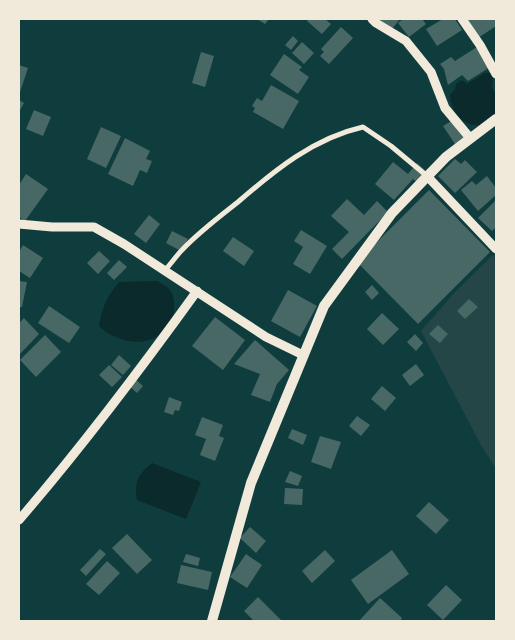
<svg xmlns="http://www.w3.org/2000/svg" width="515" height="640" viewBox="0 0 515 640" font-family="Signika,sans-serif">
  <rect width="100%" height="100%" fill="#0f3d3e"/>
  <path fill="#244646" d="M 493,255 L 496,258 L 496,469 L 481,445 L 421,331 L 456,291 Z"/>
  <path fill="#0a2a2b" d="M 485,73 L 491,73 L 493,77 L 492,87 L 496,95 L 496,116 C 492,119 487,124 482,125 C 463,128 451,111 450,95 L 455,89 L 456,84 L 462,80 L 467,84 Z
    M 157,281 C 160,283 165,285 167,287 C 173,292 174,298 174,305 C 177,335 143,349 119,338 C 110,335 105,332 99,326 C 102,308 107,296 119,282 Z
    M 152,463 L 201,482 L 186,519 L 137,500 C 134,480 138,475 152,463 Z"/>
  <path fill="#486865" d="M 257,19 L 269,19 L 265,24 Z
    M 309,19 L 325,19 L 331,24 L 322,34 L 307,21 Z
    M 378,19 L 400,19 L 392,29 Z
    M 403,19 L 422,19 L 426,24 L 409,37 L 398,23 Z
    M 443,19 L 455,19 L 462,30 L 437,46 L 426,29 Z
    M 464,19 L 496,19 L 496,26 L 478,38 Z
    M 341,27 L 353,38 L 329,64 L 320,56 L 324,52 L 321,49 Z
    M 293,36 L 298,41 L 291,50 L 285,45 Z
    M 302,42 L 314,53 L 304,64 L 292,53 Z
    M 477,47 L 490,67 L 468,81 L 462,75 L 448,85 L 444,69 L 440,64 L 451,57 L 455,61 Z
    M 201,52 L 214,56 L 205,87 L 192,83 Z
    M 284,54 L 302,67 L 299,70 L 309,77 L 298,94 L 270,75 Z
    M 19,65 L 28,68 L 19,95 Z
    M 271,85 L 299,101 L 283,129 L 253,112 L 255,108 L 252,106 L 257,98 L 262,101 Z
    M 19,100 L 24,103 L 19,112 Z
    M 34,110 L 51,117 L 43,136 L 26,129 Z
    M 453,120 L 465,138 L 455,144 L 443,126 Z
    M 101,127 L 121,136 L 106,168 L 87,159 Z
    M 125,138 L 150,151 L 146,159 L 152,161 L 147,173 L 140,170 L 133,186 L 108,174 Z
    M 455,159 L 461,164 L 465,160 L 477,172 L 455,193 L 438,176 Z
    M 393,162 L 408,174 L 417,163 L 427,172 L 417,182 L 413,179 L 394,200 L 375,184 Z
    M 26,174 L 48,189 L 25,221 L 19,217 L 19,185 Z
    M 487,176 L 496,188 L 496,195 L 478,211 L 461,190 L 472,181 L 476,185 Z
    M 429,190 L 490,252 L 418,324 L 357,262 Z
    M 347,199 L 364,215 L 377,201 L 388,212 L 342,259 L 332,249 L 349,232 L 331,216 Z
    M 496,200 L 496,227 L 492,231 L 478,218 Z
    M 149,215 L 160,224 L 146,243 L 134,234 Z
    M 301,230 L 327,246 L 310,274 L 293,264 L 303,247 L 294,241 Z
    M 172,231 L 188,239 L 181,251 L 166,243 Z
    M 233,237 L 254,251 L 244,266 L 223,251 Z
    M 23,245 L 43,258 L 30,278 L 19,271 L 19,252 Z
    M 99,251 L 110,261 L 98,274 L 87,263 Z
    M 119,260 L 127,267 L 114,280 L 107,273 Z
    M 19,281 L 27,282 L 22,307 L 19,307 Z
    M 372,285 L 379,293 L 372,300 L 365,292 Z
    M 288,290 L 317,306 L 300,337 L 271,321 Z
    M 469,299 L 478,307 L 465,319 L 457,311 Z
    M 49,306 L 80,327 L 69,343 L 38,323 Z
    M 382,313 L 399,329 L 383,345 L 367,329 Z
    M 215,317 L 245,340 L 223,370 L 192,346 Z
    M 24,318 L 39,334 L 19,355 L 19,323 Z
    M 438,325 L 448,334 L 440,343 L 429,334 Z
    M 415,334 L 423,343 L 416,351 L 407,342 Z
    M 45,335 L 61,352 L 36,377 L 20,360 Z
    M 255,340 L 289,370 L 277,384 L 270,402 L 251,395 L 260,374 L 234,364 Z
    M 119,355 L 131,366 L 123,375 L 111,365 Z
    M 416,364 L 424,375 L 410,386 L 402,375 Z
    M 109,365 L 122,377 L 112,387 L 99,375 Z
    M 134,378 L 143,386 L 137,393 L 128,385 Z
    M 382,386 L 396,398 L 385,411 L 371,399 Z
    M 169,397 L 182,402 L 179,411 L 175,410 L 173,415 L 164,412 Z
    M 357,416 L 370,425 L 361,436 L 349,426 Z
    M 202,417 L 223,425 L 219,436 L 224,438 L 215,461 L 200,455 L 206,439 L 195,435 Z
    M 292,429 L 307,435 L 303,445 L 288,438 Z
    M 320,436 L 341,442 L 331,469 L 311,462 Z
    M 290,471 L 302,476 L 298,486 L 285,482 Z
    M 285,488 L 303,489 L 302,505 L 284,504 Z
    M 429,502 L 449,520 L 436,534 L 416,516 Z
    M 250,527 L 266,541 L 256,553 L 240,538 Z
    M 127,534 L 152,560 L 137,574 L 112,548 Z
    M 100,549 L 106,554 L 86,576 L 80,570 Z
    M 325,550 L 335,561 L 312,583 L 302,571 Z
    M 392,550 L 409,574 L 368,604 L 351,580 Z
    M 186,554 L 200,558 L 198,566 L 183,562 Z
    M 246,554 L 262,565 L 247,588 L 230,577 Z
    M 107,561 L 120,573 L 99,595 L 86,584 Z
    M 181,565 L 212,572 L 208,590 L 177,583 Z
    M 446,585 L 462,600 L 443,620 L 427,605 Z
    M 258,597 L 282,621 L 254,621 L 244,611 Z
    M 380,598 L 402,618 L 400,621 L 359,621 Z"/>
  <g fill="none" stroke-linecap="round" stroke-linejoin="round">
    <path stroke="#f1e9da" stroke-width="5" d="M 165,270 C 171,264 176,256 182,250 C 199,232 219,217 238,202 C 275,170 314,138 363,127 L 391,146 L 427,176"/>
    <path stroke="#f1e9da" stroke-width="9" d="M 372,19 L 376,23 L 406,41 L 431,72 L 445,108 L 470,138
      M 462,19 L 480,45 L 496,74
      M 427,176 L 496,249
      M 19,224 L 52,227 L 94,227 L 124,244 L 266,337 L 303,355
      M 19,520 C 82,447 140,370 197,291"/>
    <path stroke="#f1e9da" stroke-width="10" d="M 212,621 L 251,483 L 324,306 L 392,213 L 446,157 L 496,119"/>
  </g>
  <rect width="515" height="640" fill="none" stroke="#f1e9da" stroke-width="40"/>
</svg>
